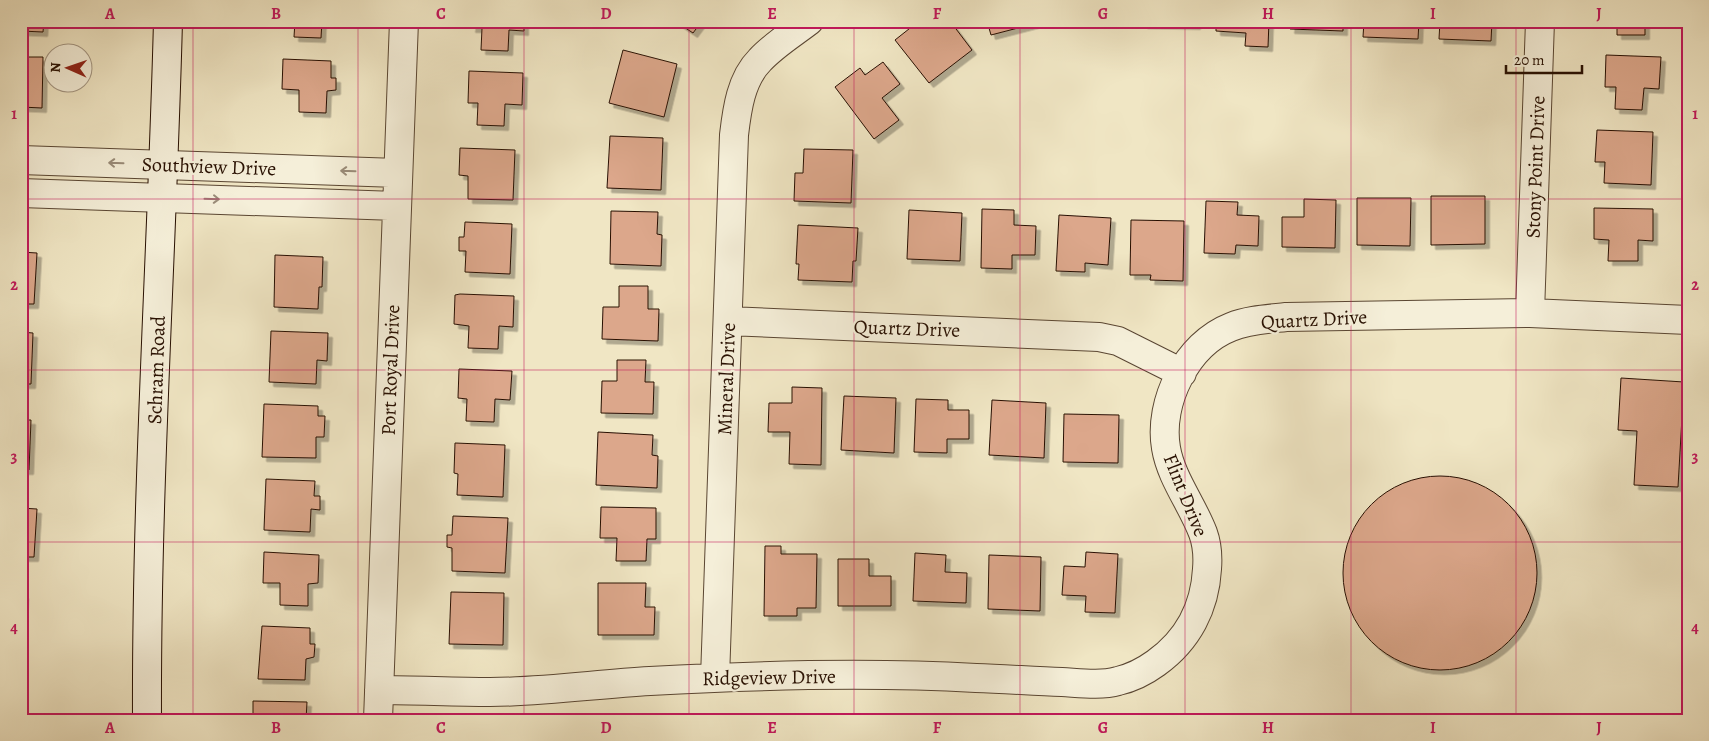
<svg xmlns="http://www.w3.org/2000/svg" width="1709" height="741" viewBox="0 0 1709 741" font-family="Alegreya,serif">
  <defs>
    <filter id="shadow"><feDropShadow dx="4.5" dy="4.5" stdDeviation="0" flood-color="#0004"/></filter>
  </defs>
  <rect width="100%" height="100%" fill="#f0e6c4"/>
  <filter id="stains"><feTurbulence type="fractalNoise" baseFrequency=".004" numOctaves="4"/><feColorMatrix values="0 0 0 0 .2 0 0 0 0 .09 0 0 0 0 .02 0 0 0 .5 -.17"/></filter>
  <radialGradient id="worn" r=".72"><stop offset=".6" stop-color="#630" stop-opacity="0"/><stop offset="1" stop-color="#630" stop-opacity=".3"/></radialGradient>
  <path fill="#dca78b" stroke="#281002" filter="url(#shadow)" d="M 21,21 L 44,21 L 43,32 L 21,31 Z
    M 295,21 L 322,21 L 321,38 L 294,37 Z
    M 472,21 L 524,21 L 524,31 L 509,30 L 508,51 L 481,50 L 482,28 L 471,28 Z
    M 675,21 L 702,21 L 693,33 Z
    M 919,21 L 950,21 L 972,50 L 929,83 L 895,40 Z
    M 987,21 L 1041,21 L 1041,22 L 991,35 Z
    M 1143,21 L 1197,21 L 1196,25 L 1143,24 Z
    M 1216,21 L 1269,21 L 1268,47 L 1245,46 L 1246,33 L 1216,31 Z
    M 1291,21 L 1343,21 L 1343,31 L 1290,29 Z
    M 1364,21 L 1419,21 L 1418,39 L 1363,37 Z
    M 1440,21 L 1492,21 L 1491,41 L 1439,39 Z
    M 1617,21 L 1645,21 L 1645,35 L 1617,35 Z
    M 623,50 L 677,64 L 664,117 L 609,103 Z
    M 1606,55 L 1661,57 L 1659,89 L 1644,88 L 1642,110 L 1615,109 L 1616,87 L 1605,87 Z
    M 21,57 L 43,57 L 42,108 L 21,107 Z
    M 283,59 L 331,61 L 331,78 L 336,78 L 336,90 L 327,91 L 326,113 L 299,112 L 299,90 L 282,89 Z
    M 883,62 L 900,84 L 882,98 L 899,120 L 874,139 L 835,87 L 860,68 L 865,75 Z
    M 469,71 L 523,73 L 522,105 L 505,104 L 504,126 L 477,125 L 478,103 L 468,103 Z
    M 1597,130 L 1653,132 L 1651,185 L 1604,183 L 1605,162 L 1595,162 Z
    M 610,136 L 663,138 L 661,190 L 607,188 Z
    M 460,148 L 515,150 L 513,200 L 468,199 L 468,176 L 459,175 Z
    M 804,149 L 853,150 L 851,203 L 794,201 L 795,173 L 803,173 Z
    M 1431,196 L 1485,196 L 1485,244 L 1431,245 Z
    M 1357,198 L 1411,198 L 1410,246 L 1357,245 Z
    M 1304,199 L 1336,200 L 1335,248 L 1282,247 L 1282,217 L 1304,217 Z
    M 1206,201 L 1238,202 L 1237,215 L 1259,216 L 1258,246 L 1236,245 L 1235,254 L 1204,253 Z
    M 1594,208 L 1653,209 L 1653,241 L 1638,240 L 1638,261 L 1608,261 L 1609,240 L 1594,239 Z
    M 982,209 L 1014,210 L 1014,225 L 1036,226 L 1035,255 L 1012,255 L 1012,269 L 981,268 Z
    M 909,210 L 962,213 L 960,261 L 907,259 Z
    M 611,211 L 658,212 L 657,234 L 662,235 L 661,266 L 610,264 Z
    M 1059,215 L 1111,218 L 1108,265 L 1085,263 L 1085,272 L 1056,271 Z
    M 1131,220 L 1184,221 L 1183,281 L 1150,280 L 1151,275 L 1130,275 Z
    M 465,222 L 512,224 L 510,274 L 465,272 L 466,251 L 459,251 L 459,237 L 464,237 Z
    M 798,225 L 858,228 L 856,261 L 853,261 L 852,282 L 798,280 L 799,264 L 796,264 Z
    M 21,252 L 37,253 L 34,304 L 21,304 Z
    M 275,255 L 323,257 L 322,287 L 319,287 L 318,309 L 274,307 Z
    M 619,286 L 648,286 L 648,309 L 659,309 L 658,341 L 602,339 L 603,307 L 619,307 Z
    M 460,294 L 514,296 L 513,327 L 499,326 L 498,349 L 468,348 L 469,326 L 454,324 L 455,295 Z
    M 271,331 L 328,333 L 327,361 L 317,360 L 316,384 L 269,382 Z
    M 21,332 L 33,333 L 31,384 L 21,384 Z
    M 617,360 L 646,360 L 645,382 L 654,382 L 653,414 L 601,413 L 602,381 L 617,381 Z
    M 459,369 L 512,371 L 510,400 L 495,399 L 494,422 L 466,421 L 467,399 L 458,398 Z
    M 1621,378 L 1684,382 L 1678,487 L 1634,485 L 1637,431 L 1618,430 Z
    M 792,387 L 822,388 L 821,465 L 789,464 L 790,432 L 768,432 L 769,403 L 792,403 Z
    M 844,396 L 896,398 L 894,453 L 841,450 Z
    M 916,399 L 948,400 L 948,410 L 969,410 L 969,439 L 947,439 L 947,453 L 914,452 Z
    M 992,400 L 1046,403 L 1044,458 L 989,455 Z
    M 264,404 L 318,406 L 318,416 L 325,416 L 324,437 L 316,437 L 316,458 L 262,457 Z
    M 1064,414 L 1119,415 L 1118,463 L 1063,462 Z
    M 21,420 L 31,420 L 29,470 L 21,470 Z
    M 598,432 L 653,435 L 652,455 L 658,456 L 657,488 L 596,485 Z
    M 455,443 L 505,445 L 503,497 L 457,495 L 458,474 L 454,473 Z
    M1343 573a97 97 0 1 1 194 0a97 97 0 1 1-194 0Z
    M 266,479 L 315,481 L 314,496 L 320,496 L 320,510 L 311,509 L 310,532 L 264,530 Z
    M 601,507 L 656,508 L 656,539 L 647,539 L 646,561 L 616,561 L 617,538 L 600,538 Z
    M 21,508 L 37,509 L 34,557 L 21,557 Z
    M 453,516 L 508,518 L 505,573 L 452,571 L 452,548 L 447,547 L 447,535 L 452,535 Z
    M 765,546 L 781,546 L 781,554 L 817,554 L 816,608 L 797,608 L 797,616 L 764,616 Z
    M 264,552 L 319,555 L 318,583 L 308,584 L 308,606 L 280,605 L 280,583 L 263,583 Z
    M 1086,552 L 1118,554 L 1115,613 L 1085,612 L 1086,596 L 1062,595 L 1064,566 L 1085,567 Z
    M 915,553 L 946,555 L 945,572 L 967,573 L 966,603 L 913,601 Z
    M 989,555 L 1041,557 L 1040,611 L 988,609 Z
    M 838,559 L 869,559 L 869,576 L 891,576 L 891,606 L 838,606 Z
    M 598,583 L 646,583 L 645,607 L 655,607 L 654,635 L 598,635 Z
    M 451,592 L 504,593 L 503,645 L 449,644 Z
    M 21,594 L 24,594 L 22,645 L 21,645 Z
    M 262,626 L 310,628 L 310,644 L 315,644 L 314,657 L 306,659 L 305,680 L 258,679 Z
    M 253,701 L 307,702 L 306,720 L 253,720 Z"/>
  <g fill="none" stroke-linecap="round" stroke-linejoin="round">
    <g stroke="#5a4632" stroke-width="30">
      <path id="minor" d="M 21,160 L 397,173
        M 21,193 L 396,206
        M 1530,313 L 1540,21
        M 728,321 L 1099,337 L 1118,341 L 1182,373
        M 715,678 L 734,135 C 737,109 741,79 760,60 C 774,45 792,34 809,21
        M 379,690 C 416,690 453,692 490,692 C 543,692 597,684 650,681 C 758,675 868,672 976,678 C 1005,679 1034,681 1062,682 C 1080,683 1100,686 1118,681 C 1131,678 1145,671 1156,663 C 1188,640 1205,607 1207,569 C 1208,557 1207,544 1203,533 C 1192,504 1171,478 1166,448 C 1158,402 1187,344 1231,327 C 1248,320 1268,319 1286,317 L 1530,313 L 1688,320
        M 378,720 L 404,21"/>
    </g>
    <g stroke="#281002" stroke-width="30">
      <path id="secondary" d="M 147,720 C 146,487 162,254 168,21"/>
    </g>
    <use href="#minor" stroke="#f5efd9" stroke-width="28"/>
    <use href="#secondary" stroke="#f5efd9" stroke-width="28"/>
  </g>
  <defs><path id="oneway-shaft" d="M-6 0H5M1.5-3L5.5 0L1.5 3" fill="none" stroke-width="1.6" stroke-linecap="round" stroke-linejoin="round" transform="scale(1.25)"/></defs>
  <g stroke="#998b78">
    <use href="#oneway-shaft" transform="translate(116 163) rotate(-178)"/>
    <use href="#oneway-shaft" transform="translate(348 171) rotate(-178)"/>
    <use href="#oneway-shaft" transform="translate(212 199) rotate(2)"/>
  </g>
  <path fill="none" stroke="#c2185b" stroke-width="1" stroke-opacity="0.55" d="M 193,21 L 193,720M 358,21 L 358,720M 524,21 L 524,720M 689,21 L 689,720M 854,21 L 854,720M 1020,21 L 1020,720M 1185,21 L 1185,720M 1351,21 L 1351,720M 1516,21 L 1516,720M 21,199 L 1688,199M 21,370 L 1688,370M 21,542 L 1688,542"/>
  <g text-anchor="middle" stroke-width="4.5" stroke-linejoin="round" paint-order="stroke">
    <g font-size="20" fill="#281002" stroke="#f5efd9">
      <text transform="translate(209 166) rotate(2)" y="7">Southview Drive</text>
      <text transform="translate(1535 167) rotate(-88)" y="7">Stony Point Drive</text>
      <text transform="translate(1314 319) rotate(-3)" y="7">Quartz Drive</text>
      <text transform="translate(907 328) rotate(2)" y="7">Quartz Drive</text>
      <text transform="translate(156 370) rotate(-88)" y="7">Schram Road</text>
      <text transform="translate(390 370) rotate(-88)" y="7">Port Royal Drive</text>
      <text transform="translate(726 379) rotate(-88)" y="7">Mineral Drive</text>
      <text transform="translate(1186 495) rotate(68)" y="7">Flint Drive</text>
      <text transform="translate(769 677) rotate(-1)" y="7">Ridgeview Drive</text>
    </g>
  </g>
  <rect width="1709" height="741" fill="none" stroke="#f0e6c4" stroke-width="55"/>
  <g transform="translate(68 68) rotate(272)"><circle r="24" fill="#f5efd9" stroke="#a39683"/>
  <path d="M0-4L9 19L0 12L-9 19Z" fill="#8f2418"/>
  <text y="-8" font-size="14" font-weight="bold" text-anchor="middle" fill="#281002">N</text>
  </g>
  <path d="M1506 65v8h76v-8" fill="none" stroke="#281002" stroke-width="2.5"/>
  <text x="1514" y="65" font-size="15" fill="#281002" stroke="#f5efd9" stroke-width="4" paint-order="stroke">20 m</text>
  <rect x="28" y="28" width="1654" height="686" fill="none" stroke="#c2185b" stroke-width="2"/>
  <g font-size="16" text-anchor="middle" font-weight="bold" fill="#c2185b">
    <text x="110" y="19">A</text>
    <text x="276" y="19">B</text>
    <text x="441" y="19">C</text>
    <text x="606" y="19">D</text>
    <text x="772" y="19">E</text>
    <text x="937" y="19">F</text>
    <text x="1103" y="19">G</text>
    <text x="1268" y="19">H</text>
    <text x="1433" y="19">I</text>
    <text x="1599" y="19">J</text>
    <text x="14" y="119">1</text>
    <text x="1695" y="119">1</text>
    <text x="14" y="290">2</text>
    <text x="1695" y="290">2</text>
    <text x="14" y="462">3</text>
    <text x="1695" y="462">3</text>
    <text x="14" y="633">4</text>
    <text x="1695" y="633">4</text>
    <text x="110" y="733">A</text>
    <text x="276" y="733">B</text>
    <text x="441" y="733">C</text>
    <text x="606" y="733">D</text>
    <text x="772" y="733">E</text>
    <text x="937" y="733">F</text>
    <text x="1103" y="733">G</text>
    <text x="1268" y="733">H</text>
    <text x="1433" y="733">I</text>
    <text x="1599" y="733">J</text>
  </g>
  <rect width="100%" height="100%" filter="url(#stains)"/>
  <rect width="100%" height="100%" fill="url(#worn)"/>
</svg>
